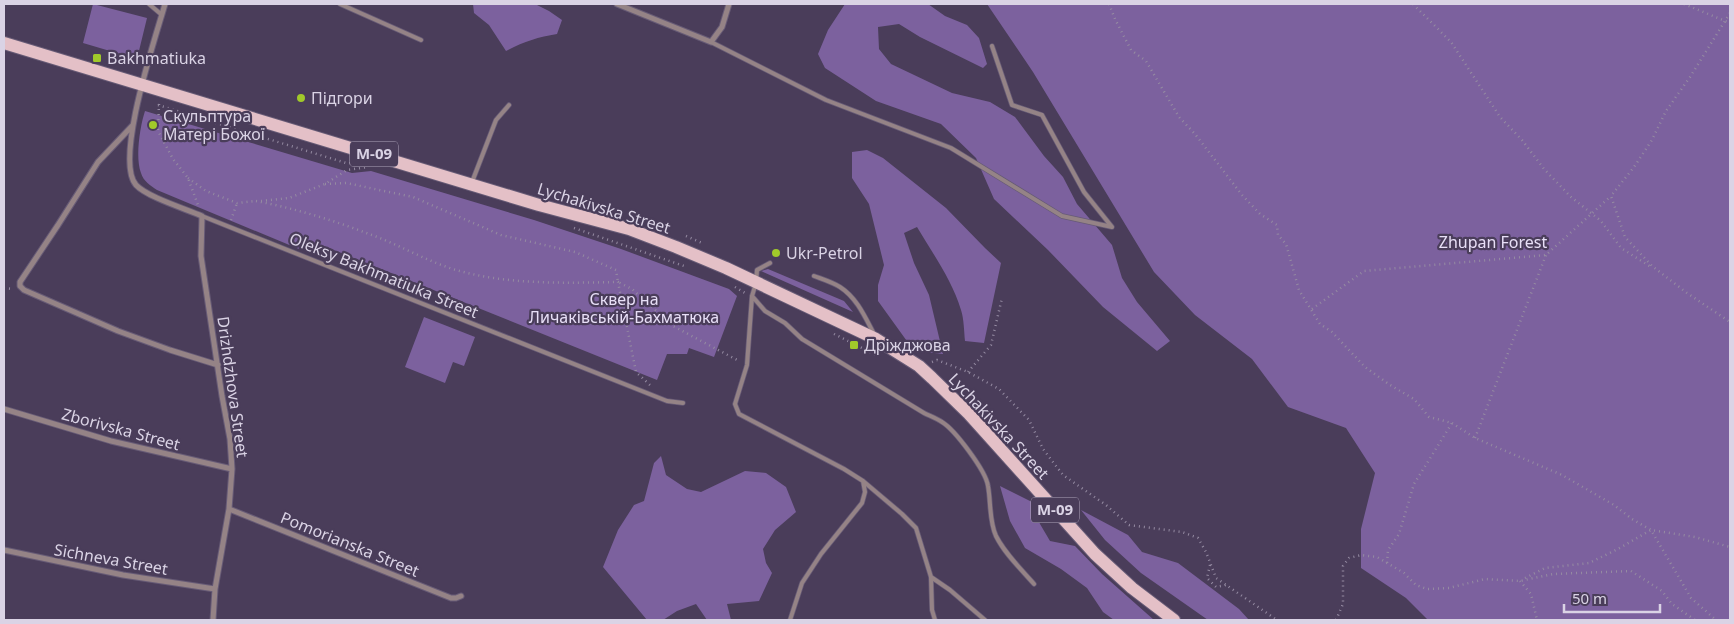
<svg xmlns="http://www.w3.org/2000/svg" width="1734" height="624" viewBox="0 0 1734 624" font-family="'Noto Sans',sans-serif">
  <rect width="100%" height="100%" fill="#4a3d5a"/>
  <path fill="#7c619e" d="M 93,4 L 147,18 L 137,59 L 83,43 Z
    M 473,4 L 535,4 L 549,11 L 562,20 L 557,34 C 538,37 523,42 506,51 L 489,25 L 474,13 Z
    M 845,4 L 928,4 L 945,16 L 967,25 L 979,38 L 987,64 L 983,68 L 920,37 L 899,24 L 878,27 L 879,49 L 891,64 L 952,93 L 990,102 L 1015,117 L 1044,156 L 1063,177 L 1077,204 L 1112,245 L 1122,278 L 1137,302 L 1170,341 L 1157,351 L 1103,307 L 1048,250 L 994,199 L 976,158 L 941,124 L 876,101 L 825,68 L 818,54 L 828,30 Z
    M 987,4 L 1730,4 L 1730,620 L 1428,620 L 1406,598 L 1361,568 L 1361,529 L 1375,473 L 1346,428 L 1288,407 L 1252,359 L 1195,315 L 1154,272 L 1033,72 Z
    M 145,111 L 352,173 L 371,171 L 534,220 L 621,249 L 729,289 L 737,296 L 714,357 L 689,348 L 687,354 L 667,354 L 657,380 L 324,246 L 299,249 L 157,190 C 151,186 143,181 141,173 C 135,158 140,126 145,111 Z
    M 867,150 L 883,158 L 946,208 L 985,248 L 1001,263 L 984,343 L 965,341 C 964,331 964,319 961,310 C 952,280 933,254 917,227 L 904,233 L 914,263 L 929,295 L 943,354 L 917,351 L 909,344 L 878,301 L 878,285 L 884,265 L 869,204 L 852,178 L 852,152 Z
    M 768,269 L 844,301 L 853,312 L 761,271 Z
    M 424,317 L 475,337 L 464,366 L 453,362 L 445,383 L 405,367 Z
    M 661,456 L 666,475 L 687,489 L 701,492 L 745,471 L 766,473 L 786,487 L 796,512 L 775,530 L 763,549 L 766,563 L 772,573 L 759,601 L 727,604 L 731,620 L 707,620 L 696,604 L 677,611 L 663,620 L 647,620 L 603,567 L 618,530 L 634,505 L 644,501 L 654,463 Z
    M 1000,486 L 1032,502 L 1040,524 L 1050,541 L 1075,546 L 1102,574 L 1154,620 L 1114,620 L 1103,612 L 1087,588 L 1061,569 L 1025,548 L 1010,521 Z
    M 1081,510 L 1128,535 L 1142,552 L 1178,563 L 1239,609 L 1249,620 L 1208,620 L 1141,573 L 1105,540 Z"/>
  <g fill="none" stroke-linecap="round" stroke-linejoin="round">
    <g stroke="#675b76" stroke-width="5.5">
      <path id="lane" d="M 149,4 L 162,15
        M 340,4 L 421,40
        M 711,42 L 826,100 L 951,148 L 1062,216 L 1112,227 L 1084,192 L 1042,115 L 1012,105 L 992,46
        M 472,182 L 496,120 L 509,105
        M 202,216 L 667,401 L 683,403
        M 770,263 L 757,270 L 756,283 L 752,296 L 747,365 L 735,404 L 739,414 L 844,469 L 863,481 L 902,514 L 916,528 L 931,577 L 932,610 L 935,620
        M 814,276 C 822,279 832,282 840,287 C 857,298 865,317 874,334
        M 752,296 L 765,311 L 785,323 L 802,339 L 924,413 C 930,416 936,418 942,422 C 955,430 986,471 988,486 C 991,502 989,521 996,536 C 1005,554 1021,569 1034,584
        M 931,577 L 950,590 L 985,620
        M 790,620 L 802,583 L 821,554 L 862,503 L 865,492 L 863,481"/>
    </g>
    <g stroke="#675b76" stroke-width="7">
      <path id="street" d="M 165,4 C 156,36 114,160 136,185 C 147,197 186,209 202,216 L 201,256 L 222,396 L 230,439 L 232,469 L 229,509 L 215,589 L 213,620
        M 617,4 L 711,42 L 722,27 L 729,4
        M 133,125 L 98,162 L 58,225 L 20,282 L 20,286 L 24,290 L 118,331 L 170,350 L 218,365
        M 4,409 L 111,441 L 232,469
        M 229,509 L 451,598 L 456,598 L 461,596
        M 4,550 L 123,575 L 215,589"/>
    </g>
    <g stroke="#675b76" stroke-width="14">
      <path id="primary" d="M 4,43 L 539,205 L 629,229 L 676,247 L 726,268 L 876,339 L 919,366 L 932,378 L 969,414 L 1095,554 L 1132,588 L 1174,620"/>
    </g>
    <path stroke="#958ba2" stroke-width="2.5" stroke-dasharray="1 4" stroke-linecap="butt" d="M 1109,4 L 1115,19 L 1131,50 L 1146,61 L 1179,117 L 1195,134 L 1242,195 L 1260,214 L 1277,225 L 1278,235 L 1286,244 L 1299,290 L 1320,324 L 1332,332 L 1365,367 L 1390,385 L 1414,399 L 1429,417 L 1452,423 L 1414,484 L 1399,534 L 1388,550 L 1387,563
      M 1413,4 L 1451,42 L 1500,117 L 1522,140 L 1544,169 L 1571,197 L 1601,221 L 1621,248 L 1651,267
      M 1684,4 L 1730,23
      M 1730,13 L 1690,77 L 1666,111 L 1652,140 L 1634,167 L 1611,196 L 1625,237 L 1652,266 L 1687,293 L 1730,322
      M 159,104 L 158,131 L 173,159 L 188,178 L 198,205
      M 158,105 L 346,163 L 358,164
      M 188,178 L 206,191 L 237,203 L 255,201
      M 325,184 L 346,183 L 413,197 L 501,235 L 575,252 L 616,270 L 618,282 L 632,289 L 673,326 L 739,361
      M 256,201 C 293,208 333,220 369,234 C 398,244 426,261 456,270 C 508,285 565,283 618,282 L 636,372 L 650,385
      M 261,201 L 289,198 L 325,184 L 347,170 L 368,167
      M 231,220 L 237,203
      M 574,228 L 684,266
      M 686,236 L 702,243
      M 735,287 L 745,293
      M 4,288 L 13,289
      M 1312,309 L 1364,271 L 1546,255 L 1611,196
      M 834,334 L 876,355
      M 932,362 L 937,360 L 968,372 L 999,389 L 1029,420 L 1043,449 L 1063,475 L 1106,505 L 1129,525 L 1182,532 L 1198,538 L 1206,552 L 1216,578 L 1277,620
      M 968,372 L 991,345 L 1002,298
      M 1452,423 L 1475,438 L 1562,475 L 1614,505 L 1632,519 L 1651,530 L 1691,598 L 1716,620
      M 1475,438 L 1546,255
      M 1210,565 L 1207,578 L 1216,587 L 1226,585
      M 1525,578 L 1545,568 L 1589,563 L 1618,549 L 1651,530 L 1695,537 L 1730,547
      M 1520,581 L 1531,594 L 1537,620
      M 1336,620 L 1343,604 L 1343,566 L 1349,558 L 1361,555 L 1377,557 L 1404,573 L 1416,585 L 1427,589 L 1449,588 L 1485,579 L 1520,581 L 1553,574 L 1631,571 L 1662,591 L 1672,604 L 1695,620"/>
    <use href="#lane" stroke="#958386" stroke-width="4"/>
    <use href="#street" stroke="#958386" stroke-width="5"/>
    <use href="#primary" stroke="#e4c0c7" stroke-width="12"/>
  </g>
  <g fill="#a1c92a" stroke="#4a3d5a" stroke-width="2">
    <rect x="92" y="53" width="10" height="10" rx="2.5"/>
    <circle cx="301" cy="98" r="5"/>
    <circle cx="153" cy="125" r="5"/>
    <circle cx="776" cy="253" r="5"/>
    <rect x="849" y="340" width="10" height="10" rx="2.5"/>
  </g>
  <g text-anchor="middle" stroke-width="4.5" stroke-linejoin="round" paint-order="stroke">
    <g fill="#4a3d5a" stroke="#afa6bb" stroke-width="1">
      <rect x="350" y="141.5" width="48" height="25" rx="4"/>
      <rect x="1031" y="497.5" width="48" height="25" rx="4"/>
    </g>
    <g font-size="15" font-weight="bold" fill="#dad3e5">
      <text x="374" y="159">М-09</text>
      <text x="1055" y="515">М-09</text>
    </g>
    <g font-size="16" fill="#dad3e5" stroke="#4a3d5a" text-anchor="start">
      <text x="107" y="64">Bakhmatiuka</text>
      <text x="311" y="104">Підгори</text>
      <text x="163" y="122">Скульптура<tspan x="163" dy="18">Матері Божої</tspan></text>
      <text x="786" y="259">Ukr-Petrol</text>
      <text x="864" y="351">Дріжджова</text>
    </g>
    <g font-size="16" fill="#dad3e5" stroke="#4a3d5a">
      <text transform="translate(604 208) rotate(17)" y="6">Lychakivska Street</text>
      <text transform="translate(384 275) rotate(22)" y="6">Oleksy Bakhmatiuka Street</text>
      <text transform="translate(233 387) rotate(82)" y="6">Drizhdzhova Street</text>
      <text transform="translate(999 426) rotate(47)" y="6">Lychakivska Street</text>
      <text transform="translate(121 429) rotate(15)" y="6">Zborivska Street</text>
      <text transform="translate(350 544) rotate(22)" y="6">Pomorianska Street</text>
      <text transform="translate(111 559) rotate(10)" y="6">Sichneva Street</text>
    </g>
    <g font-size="16" fill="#e8dff7" stroke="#4a3d5a">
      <text x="1493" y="248">Zhupan Forest</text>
      <text x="624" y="305">Сквер на<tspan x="624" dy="18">Личаківській-Бахматюка</tspan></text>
    </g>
  </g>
  <rect width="1734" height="624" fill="none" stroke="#dad3e5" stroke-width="10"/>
  <path d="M1564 604v8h96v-8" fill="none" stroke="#dad3e5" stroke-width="2.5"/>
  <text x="1572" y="604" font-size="15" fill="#dad3e5" stroke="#4a3d5a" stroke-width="4" paint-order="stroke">50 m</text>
</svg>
